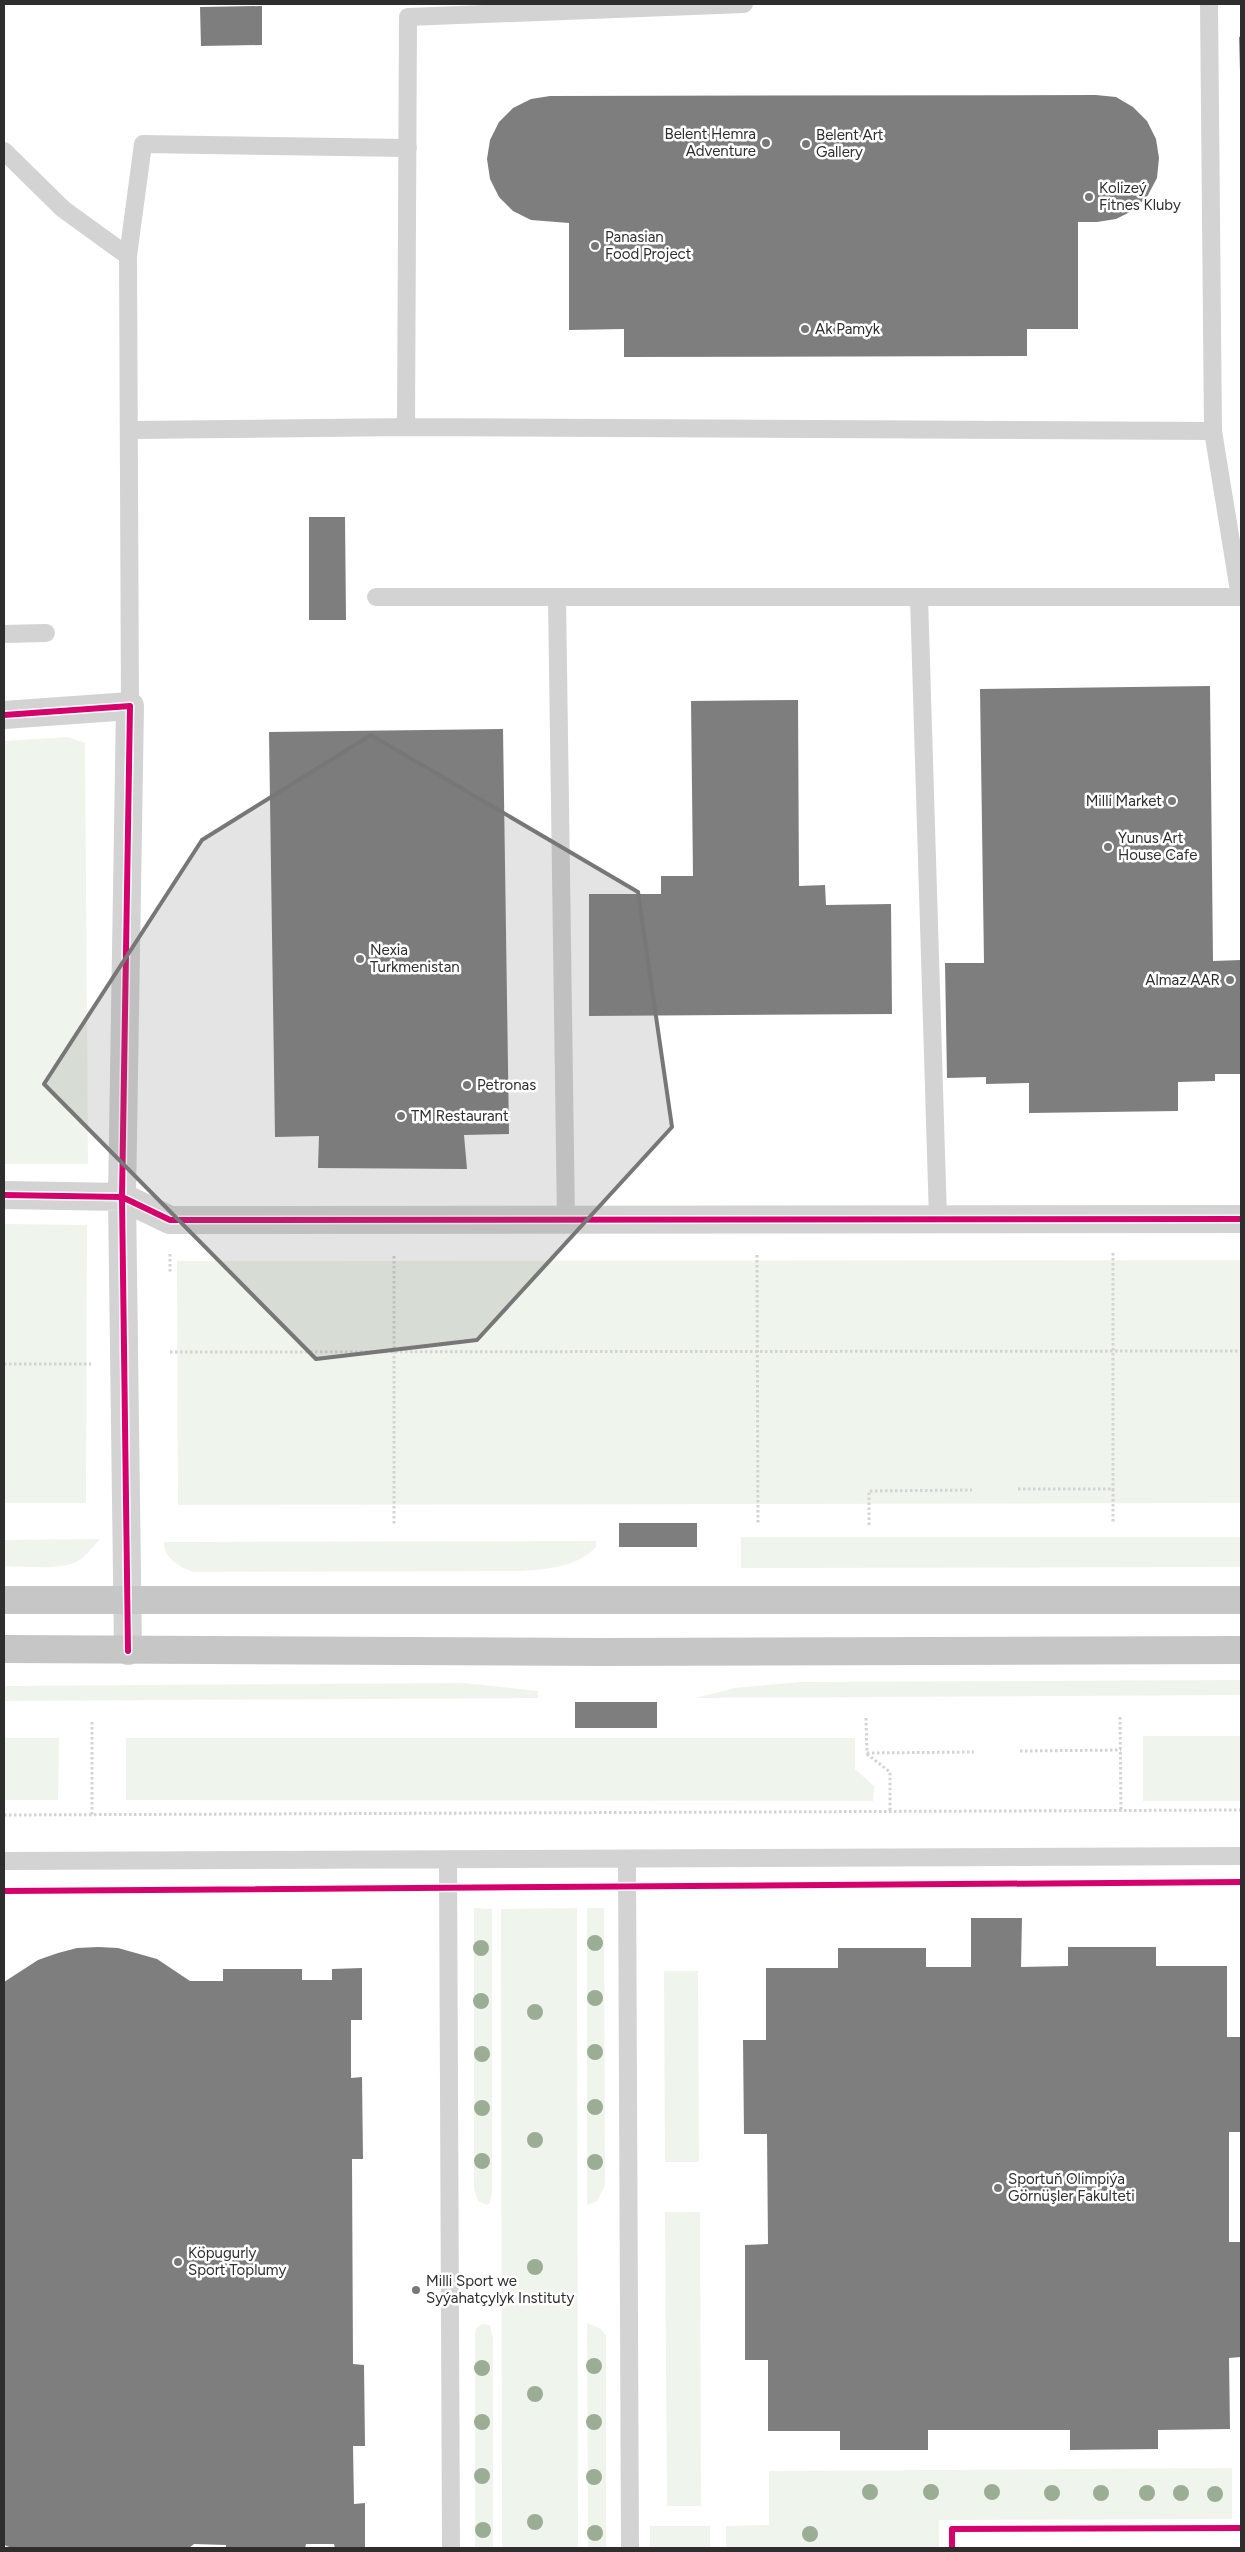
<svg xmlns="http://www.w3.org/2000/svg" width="1245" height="2552" viewBox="0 0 1245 2552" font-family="Figtree,sans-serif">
  <rect width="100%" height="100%" fill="#fff"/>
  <path fill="#eff5ec" d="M 68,737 L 85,743 L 88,1164 L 4,1164 L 4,741 Z
    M 4,1224 L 87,1225 L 86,1503 L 4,1503 Z
    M 1241,1260 L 1241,1503 L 178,1505 L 177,1261 Z
    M 741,1537 L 1241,1537 L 1241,1567 L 741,1568 Z
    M 100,1539 C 93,1547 86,1556 78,1561 C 62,1571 23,1566 4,1566 L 4,1540 Z
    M 596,1541 L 596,1547 C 577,1567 549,1569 522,1571 L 194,1572 C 181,1568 163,1558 164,1542 Z
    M 1241,1680 L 1241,1695 L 695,1698 L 735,1688 L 800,1682 Z
    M 464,1683 L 538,1691 L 538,1698 L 4,1701 L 4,1686 Z
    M 1143,1736 L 1241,1736 L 1241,1801 L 1143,1801 Z
    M 4,1738 L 59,1738 L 58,1800 L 4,1800 Z
    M 126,1738 L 855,1738 L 855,1769 L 874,1786 L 873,1801 L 126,1800 Z
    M 474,1908 L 492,1909 L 492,2193 L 490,2203 L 487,2205 L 478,2201 L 474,2189 Z
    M 577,1908 L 578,2548 L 502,2548 L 501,1909 Z
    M 587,1908 L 604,1908 L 605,2185 L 597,2201 L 587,2205 Z
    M 664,1971 L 698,1971 L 699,2162 L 665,2162 Z
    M 665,2212 L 700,2212 L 701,2506 L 667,2506 Z
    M 587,2323 L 601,2329 L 606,2336 L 606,2548 L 588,2548 Z
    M 482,2324 L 490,2325 L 493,2338 L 493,2548 L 475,2548 L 475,2334 L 476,2328 Z
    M 1232,2468 L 1232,2519 L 939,2520 L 939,2548 L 726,2548 L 726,2526 L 769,2525 L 769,2471 Z
    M 650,2526 L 710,2526 L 710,2548 L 650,2548 Z"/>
  <path fill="#7e7e7e" d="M 262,6 L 262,45 L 201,46 L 200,7 Z
    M 1241,36 L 1241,72 L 1240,72 L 1239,37 Z
    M 1096,95 L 1116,97 L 1133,107 L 1147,121 L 1156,139 L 1159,158 L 1157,178 L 1148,195 L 1134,210 L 1116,219 L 1097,222 L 1078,222 L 1078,329 L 1027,329 L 1027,356 L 624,357 L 624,329 L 569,330 L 569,223 L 531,220 L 513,211 L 499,197 L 490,179 L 487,159 L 490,140 L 499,122 L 513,108 L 531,99 L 550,96 Z
    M 309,517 L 345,517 L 346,620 L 309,620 Z
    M 1210,686 L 1213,961 L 1241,960 L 1241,1074 L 1215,1074 L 1215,1081 L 1178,1082 L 1178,1111 L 1029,1113 L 1029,1083 L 986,1084 L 986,1077 L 947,1078 L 945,963 L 984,963 L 980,689 Z
    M 798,700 L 799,886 L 825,885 L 826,905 L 891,904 L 892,1014 L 589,1016 L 589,894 L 661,894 L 661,876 L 693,876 L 691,701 Z
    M 503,729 L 509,1134 L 464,1135 L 467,1169 L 318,1168 L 319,1136 L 275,1137 L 269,732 Z
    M 619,1523 L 697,1523 L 697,1547 L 619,1547 Z
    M 575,1702 L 657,1702 L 657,1728 L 575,1728 Z
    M 971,1918 L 1022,1918 L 1021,1967 L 1068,1966 L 1068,1947 L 1156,1947 L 1156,1966 L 1227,1966 L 1227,2037 L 1241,2037 L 1241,2132 L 1229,2132 L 1229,2242 L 1241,2242 L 1241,2357 L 1229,2358 L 1230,2429 L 1158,2430 L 1158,2449 L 1070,2450 L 1070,2430 L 928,2430 L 928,2450 L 840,2450 L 840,2431 L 768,2431 L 768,2360 L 745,2360 L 745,2245 L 768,2244 L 767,2134 L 744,2134 L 743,2040 L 766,2040 L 766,1968 L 838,1968 L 838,1948 L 926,1948 L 926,1967 L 971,1967 Z
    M 98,1947 L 118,1948 L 157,1959 L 190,1981 L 223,1981 L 223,1969 L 302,1969 L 302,1980 L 332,1980 L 332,1969 L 362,1968 L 362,2020 L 351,2020 L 351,2078 L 362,2077 L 363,2159 L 352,2159 L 353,2364 L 364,2365 L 365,2446 L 353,2446 L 354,2504 L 365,2503 L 365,2548 L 335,2548 L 334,2544 L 306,2544 L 305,2548 L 226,2548 L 226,2545 L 194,2544 L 189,2548 L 12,2548 L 4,2545 L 4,1982 L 38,1960 L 58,1953 L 77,1948 Z"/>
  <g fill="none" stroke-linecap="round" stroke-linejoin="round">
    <path stroke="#d3d3d3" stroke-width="3" stroke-dasharray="2.5 2.5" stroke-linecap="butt" d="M 1113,1253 L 1113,1489
      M 170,1254 L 170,1273
      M 757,1255 L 758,1525
      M 394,1256 L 394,1526
      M 170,1352 L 1241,1351
      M 4,1364 L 91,1364
      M 1018,1489 L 1113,1489 L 1113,1524
      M 869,1525 L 869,1491 L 972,1490
      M 1120,1717 L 1121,1810
      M 866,1718 L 867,1753 L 974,1752
      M 92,1722 L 92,1815
      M 1020,1751 L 1121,1750
      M 867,1754 L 890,1772 L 890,1811
      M 4,1815 L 1241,1810"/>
    <path stroke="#d3d3d3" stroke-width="18" d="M 744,4 L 408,17 L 406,427 L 1213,431 L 1209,4
      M 4,151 L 63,209 L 128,256 L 130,706
      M 128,256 L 143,144 L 408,148
      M 130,430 L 406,427
      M 1213,431 L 1240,597
      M 376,597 L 1241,597
      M 557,597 L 566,1220
      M 919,597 L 938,1219
      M 4,634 L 46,633
      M 448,1859 L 451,2548
      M 627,1859 L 630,2548
      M 4,1861 L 1241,1856"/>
    <path stroke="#d3d3d3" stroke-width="28" d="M 4,715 L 130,706 L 122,1197 L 128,1651
      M 4,1195 L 122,1197 L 170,1220 L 1241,1219"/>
    <path stroke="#c6c6c6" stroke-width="28" d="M 4,1600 L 1241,1600
      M 4,1649 L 601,1652 L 1241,1650"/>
    <g stroke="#fff" stroke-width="9">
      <path id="cycleway" d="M 4,715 L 130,706 L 122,1197 L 128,1651
        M 4,1195 L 122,1197 L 170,1220 L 1241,1219
        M 4,1891 L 1241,1882
        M 952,2548 L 952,2529 L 1241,2528"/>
    </g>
    <use href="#cycleway" stroke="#d6006c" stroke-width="6"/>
  </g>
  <g fill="#9bad94">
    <circle cx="595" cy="1943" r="8"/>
    <circle cx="481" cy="1948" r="8"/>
    <circle cx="595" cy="1998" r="8"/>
    <circle cx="481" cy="2001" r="8"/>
    <circle cx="535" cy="2012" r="8"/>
    <circle cx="595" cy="2052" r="8"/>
    <circle cx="482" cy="2054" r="8"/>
    <circle cx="595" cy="2107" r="8"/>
    <circle cx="482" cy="2108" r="8"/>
    <circle cx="535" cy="2140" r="8"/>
    <circle cx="482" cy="2161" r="8"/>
    <circle cx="595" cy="2162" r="8"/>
    <circle cx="535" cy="2267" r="8"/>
    <circle cx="594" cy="2366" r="8"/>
    <circle cx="482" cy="2368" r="8"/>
    <circle cx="535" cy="2394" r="8"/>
    <circle cx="482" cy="2422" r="8"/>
    <circle cx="594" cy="2422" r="8"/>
    <circle cx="482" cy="2476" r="8"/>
    <circle cx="594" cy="2477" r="8"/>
    <circle cx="870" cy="2492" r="8"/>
    <circle cx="931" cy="2492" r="8"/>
    <circle cx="992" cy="2492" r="8"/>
    <circle cx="1052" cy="2493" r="8"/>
    <circle cx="1101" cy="2493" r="8"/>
    <circle cx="1147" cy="2493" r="8"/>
    <circle cx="1181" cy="2493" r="8"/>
    <circle cx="1215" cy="2494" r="8"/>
    <circle cx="535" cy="2522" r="8"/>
    <circle cx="483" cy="2530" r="8"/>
    <circle cx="595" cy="2533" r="8"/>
    <circle cx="810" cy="2534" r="8"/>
  </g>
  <path fill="#777" fill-opacity="0.2" stroke="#777" stroke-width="4" stroke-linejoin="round" d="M 371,735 L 638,892 L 672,1127 L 477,1340 L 316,1359 L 44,1084 L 202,840 Z"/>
  <g fill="#777" stroke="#fff" stroke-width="2">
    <circle cx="766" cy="143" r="5"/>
    <circle cx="806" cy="144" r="5"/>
    <circle cx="1089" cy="197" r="5"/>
    <circle cx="595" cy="246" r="5"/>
    <circle cx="805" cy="329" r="5"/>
    <circle cx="1172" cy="801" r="5"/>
    <circle cx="1108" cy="847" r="5"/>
    <circle cx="360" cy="959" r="5"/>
    <circle cx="1230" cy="980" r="5"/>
    <circle cx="467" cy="1085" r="5"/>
    <circle cx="401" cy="1116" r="5"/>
    <circle cx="998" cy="2188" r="5"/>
    <circle cx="178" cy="2262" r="5"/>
    <circle cx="416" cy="2290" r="5"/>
  </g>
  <g text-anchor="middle" stroke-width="5" stroke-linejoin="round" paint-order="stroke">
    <g font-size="15" fill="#2e2e2e" stroke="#fff" text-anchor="start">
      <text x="756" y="139" text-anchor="end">Belent Hemra<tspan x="756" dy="17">Adventure</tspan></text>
      <text x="816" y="140">Belent Art<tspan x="816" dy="17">Gallery</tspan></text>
      <text x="1099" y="193">Kolizeý<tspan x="1099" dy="17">Fitnes Kluby</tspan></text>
      <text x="605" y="242">Panasian<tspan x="605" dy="17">Food Project</tspan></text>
      <text x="815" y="334">Ak Pamyk</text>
      <text x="1162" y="806" text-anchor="end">Milli Market</text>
      <text x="1118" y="843">Yunus Art<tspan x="1118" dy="17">House Cafe</tspan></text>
      <text x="370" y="955">Nexia<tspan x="370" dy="17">Turkmenistan</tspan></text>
      <text x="1220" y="985" text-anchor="end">Almaz AAR</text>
      <text x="477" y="1090">Petronas</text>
      <text x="411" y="1121">TM Restaurant</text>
      <text x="1008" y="2184">Sportuň Olimpiýa<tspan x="1008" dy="17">Görnüşler Fakulteti</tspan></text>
      <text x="188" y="2258">Köpugurly<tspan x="188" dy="17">Sport Toplumy</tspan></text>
      <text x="426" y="2286">Milli Sport we<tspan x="426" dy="17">Syýahatçylyk Instituty</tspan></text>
    </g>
  </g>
  <rect width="1245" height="2552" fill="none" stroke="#2e2e2e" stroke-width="10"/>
</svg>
